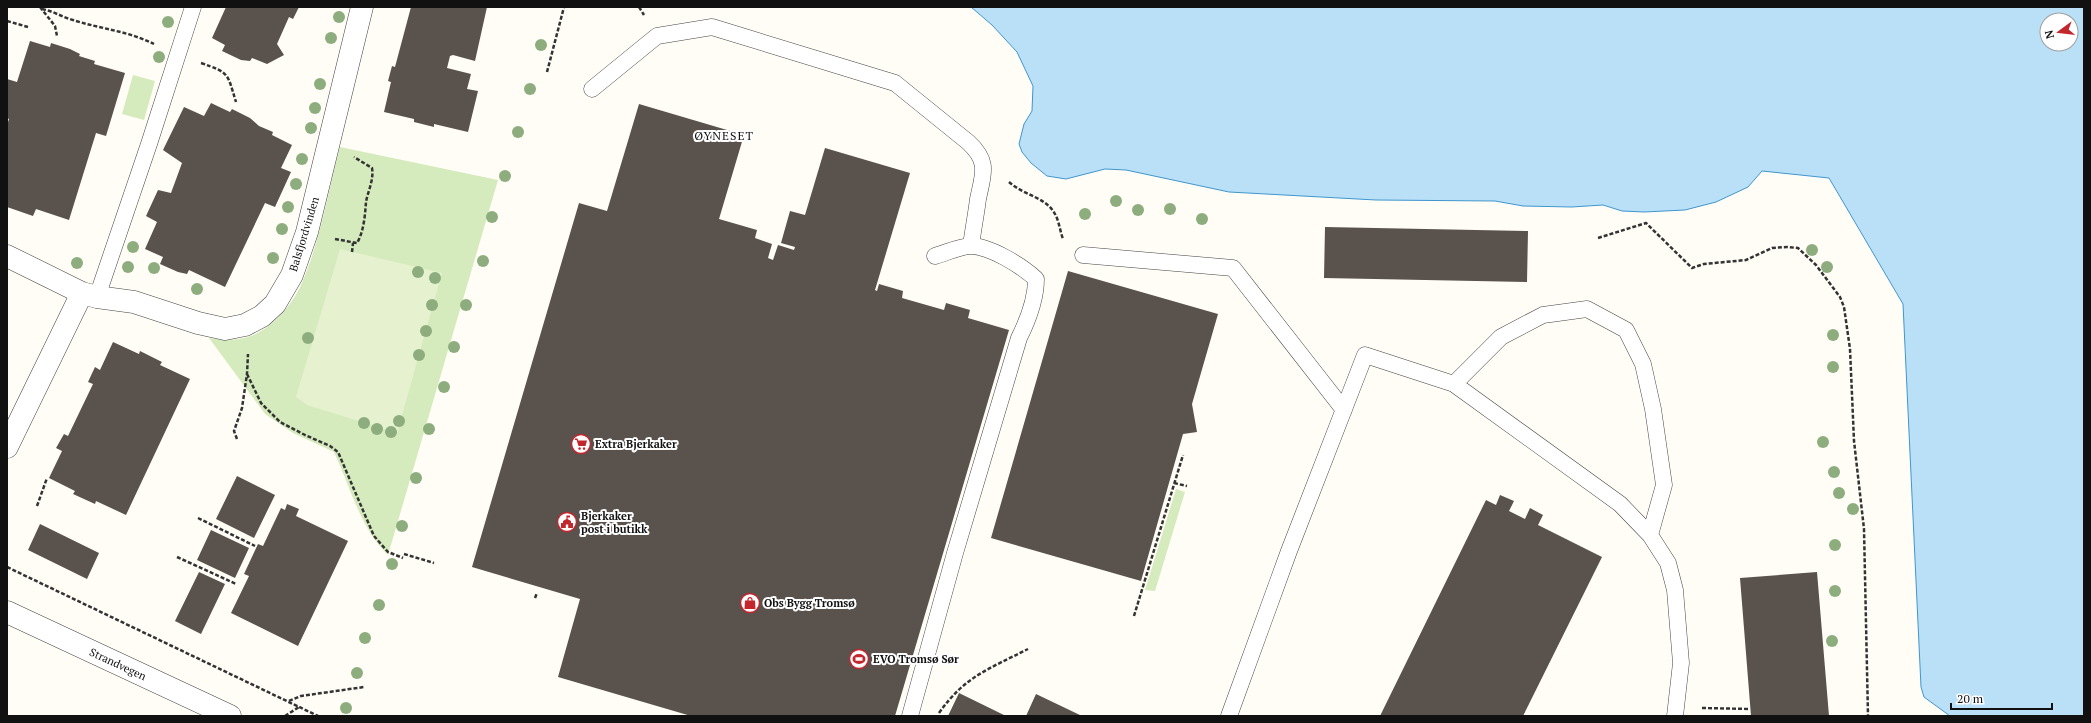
<svg xmlns="http://www.w3.org/2000/svg" width="2091" height="723" viewBox="0 0 2091 723" font-family="'PT Serif',serif">
  <rect width="100%" height="100%" fill="#fffdf5"/>
  <path fill="#d5ebbd" d="M 133,75 L 155,81 L 144,120 L 122,114 Z
    M 340,147 L 498,180 L 388,555 C 360,528 350,486 334,452 L 293,433 L 265,414 L 209,338 C 224,340 237,341 251,336 C 272,328 292,305 301,285 C 320,242 328,192 340,147 Z
    M 1176,489 L 1185,492 L 1159,578 L 1155,591 L 1145,590 Z"/>
  <path fill="#e6f2cf" d="M 340,249 L 442,273 L 397,433 L 307,405 L 296,397 Z"/>
  <path fill="#b9e0f7" stroke="#3f96cf" fill-rule="evenodd" d="M 971,7 L 2084,7 L 2084,716 L 1950,716 L 1924,697 L 1921,687 L 1903,304 L 1829,178 L 1762,171 L 1748,187 L 1716,202 L 1685,210 L 1644,212 L 1622,211 L 1603,205 L 1572,207 L 1523,206 L 1495,201 L 1376,200 L 1229,192 L 1126,170 L 1105,169 L 1066,179 L 1047,176 L 1031,163 L 1022,152 L 1019,144 L 1024,124 L 1032,111 L 1033,86 L 1017,52 L 992,25 ZM 2047,20 L 2071,20 L 2071,44 L 2047,44 Z"/>
  <path fill="#5a524d" d="M 226,7 L 299,7 L 293,19 L 289,17 L 277,44 L 284,55 L 267,64 L 252,58 L 250,61 L 241,60 L 222,51 L 225,45 L 212,38 Z
    M 411,7 L 487,7 L 475,61 L 453,55 L 450,56 L 447,68 L 471,74 L 467,89 L 478,91 L 468,132 L 434,124 L 434,127 L 414,122 L 414,119 L 384,112 L 391,82 L 388,81 L 392,66 L 395,67 Z
    M 30,41 L 50,47 L 51,43 L 70,49 L 80,54 L 79,56 L 95,61 L 94,64 L 125,73 L 106,136 L 96,133 L 69,220 L 36,209 L 33,216 L 7,207 L 7,125 L 9,119 L 7,118 L 7,79 L 17,82 Z
    M 211,103 L 230,112 L 232,109 L 250,118 L 259,126 L 273,132 L 272,135 L 292,145 L 281,168 L 291,172 L 275,207 L 265,203 L 225,287 L 189,270 L 187,274 L 178,272 L 160,264 L 163,257 L 145,249 L 157,222 L 146,216 L 158,190 L 171,193 L 182,163 L 163,150 L 184,107 L 204,116 Z
    M 639,104 L 744,135 L 719,219 L 757,230 L 755,238 L 772,244 L 768,258 L 773,260 L 778,245 L 794,250 L 795,247 L 781,243 L 790,211 L 805,215 L 825,148 L 910,173 L 875,290 L 877,291 L 879,284 L 903,291 L 902,298 L 944,310 L 946,303 L 970,310 L 968,318 L 1009,330 L 895,716 L 691,716 L 558,677 L 580,599 L 472,567 L 579,203 L 607,211 Z
    M 1325,227 L 1528,231 L 1527,282 L 1324,278 Z
    M 1068,271 L 1218,314 L 1192,404 L 1197,432 L 1183,434 L 1141,581 L 991,538 Z
    M 113,342 L 139,354 L 140,351 L 162,362 L 160,365 L 190,379 L 126,515 L 96,501 L 95,504 L 73,494 L 75,491 L 49,478 L 62,451 L 56,448 L 64,434 L 68,436 L 93,384 L 88,382 L 95,367 L 100,370 Z
    M 237,476 L 275,495 L 254,538 L 216,519 Z
    M 1500,495 L 1514,501 L 1509,511 L 1525,519 L 1530,508 L 1543,515 L 1538,525 L 1602,557 L 1523,716 L 1380,716 L 1486,500 L 1496,505 Z
    M 287,504 L 299,509 L 296,516 L 348,541 L 298,646 L 231,613 L 249,576 L 244,574 L 258,544 L 263,546 L 281,508 L 285,510 Z
    M 40,524 L 99,553 L 87,579 L 28,550 Z
    M 211,530 L 249,548 L 235,578 L 197,560 Z
    M 199,572 L 225,584 L 201,634 L 175,621 Z
    M 1817,572 L 1829,716 L 1751,716 L 1740,578 Z
    M 959,693 L 1006,716 L 948,716 Z
    M 1036,694 L 1082,716 L 1026,716 Z"/>
  <g fill="none" stroke-linecap="round" stroke-linejoin="round">
    <g stroke="#444" stroke-width="17">
      <path id="service" d="M 592,89 L 657,36 L 712,27 L 895,83 L 968,142 C 990,162 983,174 978,199 C 976,215 973,230 971,246
        M 1083,255 L 1233,268 L 1344,410
        M 97,297 L 149,144 L 193,7
        M 1454,384 L 1501,337 L 1543,315 L 1587,309 L 1626,330 L 1643,364 L 1653,409 L 1664,485 L 1650,535
        M 910,716 L 955,553 L 1019,338 C 1028,320 1036,299 1036,279 C 1022,266 990,246 971,246 C 960,246 946,253 935,256
        M 1229,716 L 1289,551 L 1365,355 L 1454,384 L 1620,504 L 1650,535 L 1668,563 L 1675,590 L 1681,663 L 1675,716"/>
    </g>
    <g stroke="#444" stroke-width="23">
      <path id="minor" d="M 7,256 L 82,293 L 97,297 L 134,302 L 198,323 L 225,329 L 245,325 L 262,316 L 275,304 L 292,275 L 307,232 L 362,7
        M 7,447 L 82,293"/>
    </g>
    <g stroke="#444" stroke-width="23">
      <path id="tertiary" d="M 7,612 L 230,716"/>
    </g>
    <path stroke="#333" stroke-width="2.5" stroke-dasharray="4 2" stroke-linecap="butt" d="M 40,7 L 55,26 L 57,36
      M 639,7 L 644,15
      M 42,9 C 53,11 62,17 73,20 C 101,29 128,31 154,44
      M 7,21 L 28,27
      M 201,63 C 230,73 227,73 236,102
      M 547,72 L 564,7
      M 1009,182 C 1023,195 1046,197 1055,214 C 1059,221 1060,231 1063,239
      M 1598,238 L 1646,223 L 1692,268 L 1704,264 L 1746,260 L 1772,248 L 1787,247 L 1798,248 L 1816,265 L 1840,297 L 1844,307 L 1850,349 L 1854,441 L 1864,529 L 1868,716
      M 335,239 L 357,243 C 364,231 365,215 366,202 C 368,191 374,180 372,168 L 354,157
      M 352,252 L 353,243
      M 247,374 L 261,403 L 280,422 L 305,435 L 330,446 L 338,452 L 374,536 L 388,552 L 403,558
      M 237,439 L 234,431 L 242,408 L 247,374 L 248,354
      M 1174,483 L 1187,486
      M 37,506 L 47,478
      M 198,518 L 255,546
      M 404,554 L 434,563
      M 177,557 L 236,584
      M 7,567 L 318,716
      M 535,598 L 537,593
      M 1134,616 L 1183,455
      M 289,701 L 301,696 L 364,687
      M 1702,708 L 1750,709
      M 939,713 C 965,676 989,669 1028,649
      M 285,716 L 299,707"/>
    <use href="#service" stroke="#fff" stroke-width="16"/>
    <use href="#minor" stroke="#fff" stroke-width="22"/>
    <use href="#tertiary" stroke="#fff" stroke-width="22"/>
  </g>
  <g fill="#8dad7f">
    <circle cx="339" cy="17" r="6"/>
    <circle cx="168" cy="22" r="6"/>
    <circle cx="331" cy="38" r="6"/>
    <circle cx="541" cy="45" r="6"/>
    <circle cx="159" cy="57" r="6"/>
    <circle cx="320" cy="84" r="6"/>
    <circle cx="530" cy="89" r="6"/>
    <circle cx="315" cy="108" r="6"/>
    <circle cx="311" cy="128" r="6"/>
    <circle cx="518" cy="132" r="6"/>
    <circle cx="302" cy="159" r="6"/>
    <circle cx="505" cy="176" r="6"/>
    <circle cx="296" cy="184" r="6"/>
    <circle cx="1116" cy="201" r="6"/>
    <circle cx="288" cy="207" r="6"/>
    <circle cx="1170" cy="209" r="6"/>
    <circle cx="1138" cy="210" r="6"/>
    <circle cx="1085" cy="214" r="6"/>
    <circle cx="492" cy="217" r="6"/>
    <circle cx="1202" cy="219" r="6"/>
    <circle cx="282" cy="229" r="6"/>
    <circle cx="133" cy="247" r="6"/>
    <circle cx="1812" cy="250" r="6"/>
    <circle cx="273" cy="258" r="6"/>
    <circle cx="483" cy="261" r="6"/>
    <circle cx="77" cy="263" r="6"/>
    <circle cx="128" cy="267" r="6"/>
    <circle cx="1827" cy="267" r="6"/>
    <circle cx="154" cy="268" r="6"/>
    <circle cx="418" cy="272" r="6"/>
    <circle cx="435" cy="278" r="6"/>
    <circle cx="197" cy="289" r="6"/>
    <circle cx="432" cy="305" r="6"/>
    <circle cx="466" cy="305" r="6"/>
    <circle cx="426" cy="331" r="6"/>
    <circle cx="1833" cy="335" r="6"/>
    <circle cx="308" cy="338" r="6"/>
    <circle cx="454" cy="347" r="6"/>
    <circle cx="419" cy="355" r="6"/>
    <circle cx="1833" cy="367" r="6"/>
    <circle cx="444" cy="387" r="6"/>
    <circle cx="399" cy="421" r="6"/>
    <circle cx="364" cy="423" r="6"/>
    <circle cx="377" cy="429" r="6"/>
    <circle cx="429" cy="429" r="6"/>
    <circle cx="391" cy="432" r="6"/>
    <circle cx="1823" cy="442" r="6"/>
    <circle cx="1834" cy="472" r="6"/>
    <circle cx="416" cy="478" r="6"/>
    <circle cx="1839" cy="493" r="6"/>
    <circle cx="1853" cy="509" r="6"/>
    <circle cx="402" cy="526" r="6"/>
    <circle cx="1835" cy="545" r="6"/>
    <circle cx="392" cy="564" r="6"/>
    <circle cx="1835" cy="591" r="6"/>
    <circle cx="379" cy="605" r="6"/>
    <circle cx="365" cy="638" r="6"/>
    <circle cx="1832" cy="641" r="6"/>
    <circle cx="357" cy="673" r="6"/>
    <circle cx="346" cy="708" r="6"/>
  </g>
  <defs>
    <g id="supermarket-ring" transform="scale(1)"><circle r="9.5" fill="#fff" stroke="#c4262e" stroke-width="1.5"/><path d="M-6-5.5h2.5l.6 2H6L4.5 2H-2.5L-4.4-4H-6ZM-1.5 3.2a1.3 1.3 0 1 0 .1 0ZM3 3.2a1.3 1.3 0 1 0 .1 0Z" fill="#c4262e"/></g>
    <g id="civic-ring" transform="scale(1)"><circle r="9.5" fill="#fff" stroke="#c4262e" stroke-width="1.5"/><path d="M-.6-6.5H3V-4.5H.6V-3L4-1V1h2V6H-6V1h2V-1L-.6-3ZM-1.2 2.5V6h2.4V2.5Z" fill="#c4262e"/></g>
    <g id="shop-ring" transform="scale(1)"><circle r="9.5" fill="#fff" stroke="#c4262e" stroke-width="1.5"/><path d="M-5-2.5h2.3a2.7 3.5 0 0 1 5.4 0H5L5.5 6h-11ZM-1.5-2.5h3a1.5 2.3 0 0 0-3 0Z" fill="#c4262e"/></g>
    <g id="stadium-ring" transform="scale(1)"><circle r="9.5" fill="#fff" stroke="#c4262e" stroke-width="1.5"/><path d="M0-5a6.5 5 0 1 0 0 10a6.5 5 0 1 0 0-10ZM-3.5-1.8h7v3.6h-7Z" fill="#c4262e"/></g>
  </defs>
  <g fill-rule="evenodd">
    <use href="#supermarket-ring" x="581" y="444"/>
    <use href="#civic-ring" x="567" y="522"/>
    <use href="#shop-ring" x="750" y="603"/>
    <use href="#stadium-ring" x="859" y="659"/>
  </g>
  <g text-anchor="middle" stroke-width="4" stroke-linejoin="round" paint-order="stroke">
    <g font-size="11" fill="#111" stroke="#fff">
      <text transform="translate(304 234) rotate(-73)" y="4">Balsfjordvinden</text>
      <text transform="translate(118 664) rotate(25)" y="4">Strandvegen</text>
    </g>
    <g font-size="11" font-weight="bold" fill="#111" stroke="#fff" text-anchor="start">
      <text x="595" y="448">Extra Bjerkaker</text>
      <text x="581" y="520">Bjerkaker<tspan x="581" dy="13">post i butikk</tspan></text>
      <text x="764" y="607">Obs Bygg Tromsø</text>
      <text x="873" y="663">EVO Tromsø Sør</text>
    </g>
    <g font-size="12" letter-spacing="1" fill="#111" stroke="#fff">
      <text x="724" y="140">ØYNESET</text>
    </g>
  </g>
  <rect width="2091" height="723" fill="none" stroke="#111111" stroke-width="16"/>
  <g transform="translate(2059 32) rotate(255)"><circle r="19" fill="#ffffff" stroke="#a0a0a0"/>
  <path d="M0-3L7 15L0 10L-7 15Z" fill="#c4262e"/>
  <text y="-6" font-size="11" font-weight="bold" text-anchor="middle" fill="#111111">N</text>
  </g>
  <path d="M1951 703v6h101v-6" fill="none" stroke="#111111" stroke-width="2"/>
  <text x="1957" y="703" font-size="12" fill="#111111" stroke="#ffffff" stroke-width="3" paint-order="stroke">20 m</text>
</svg>
